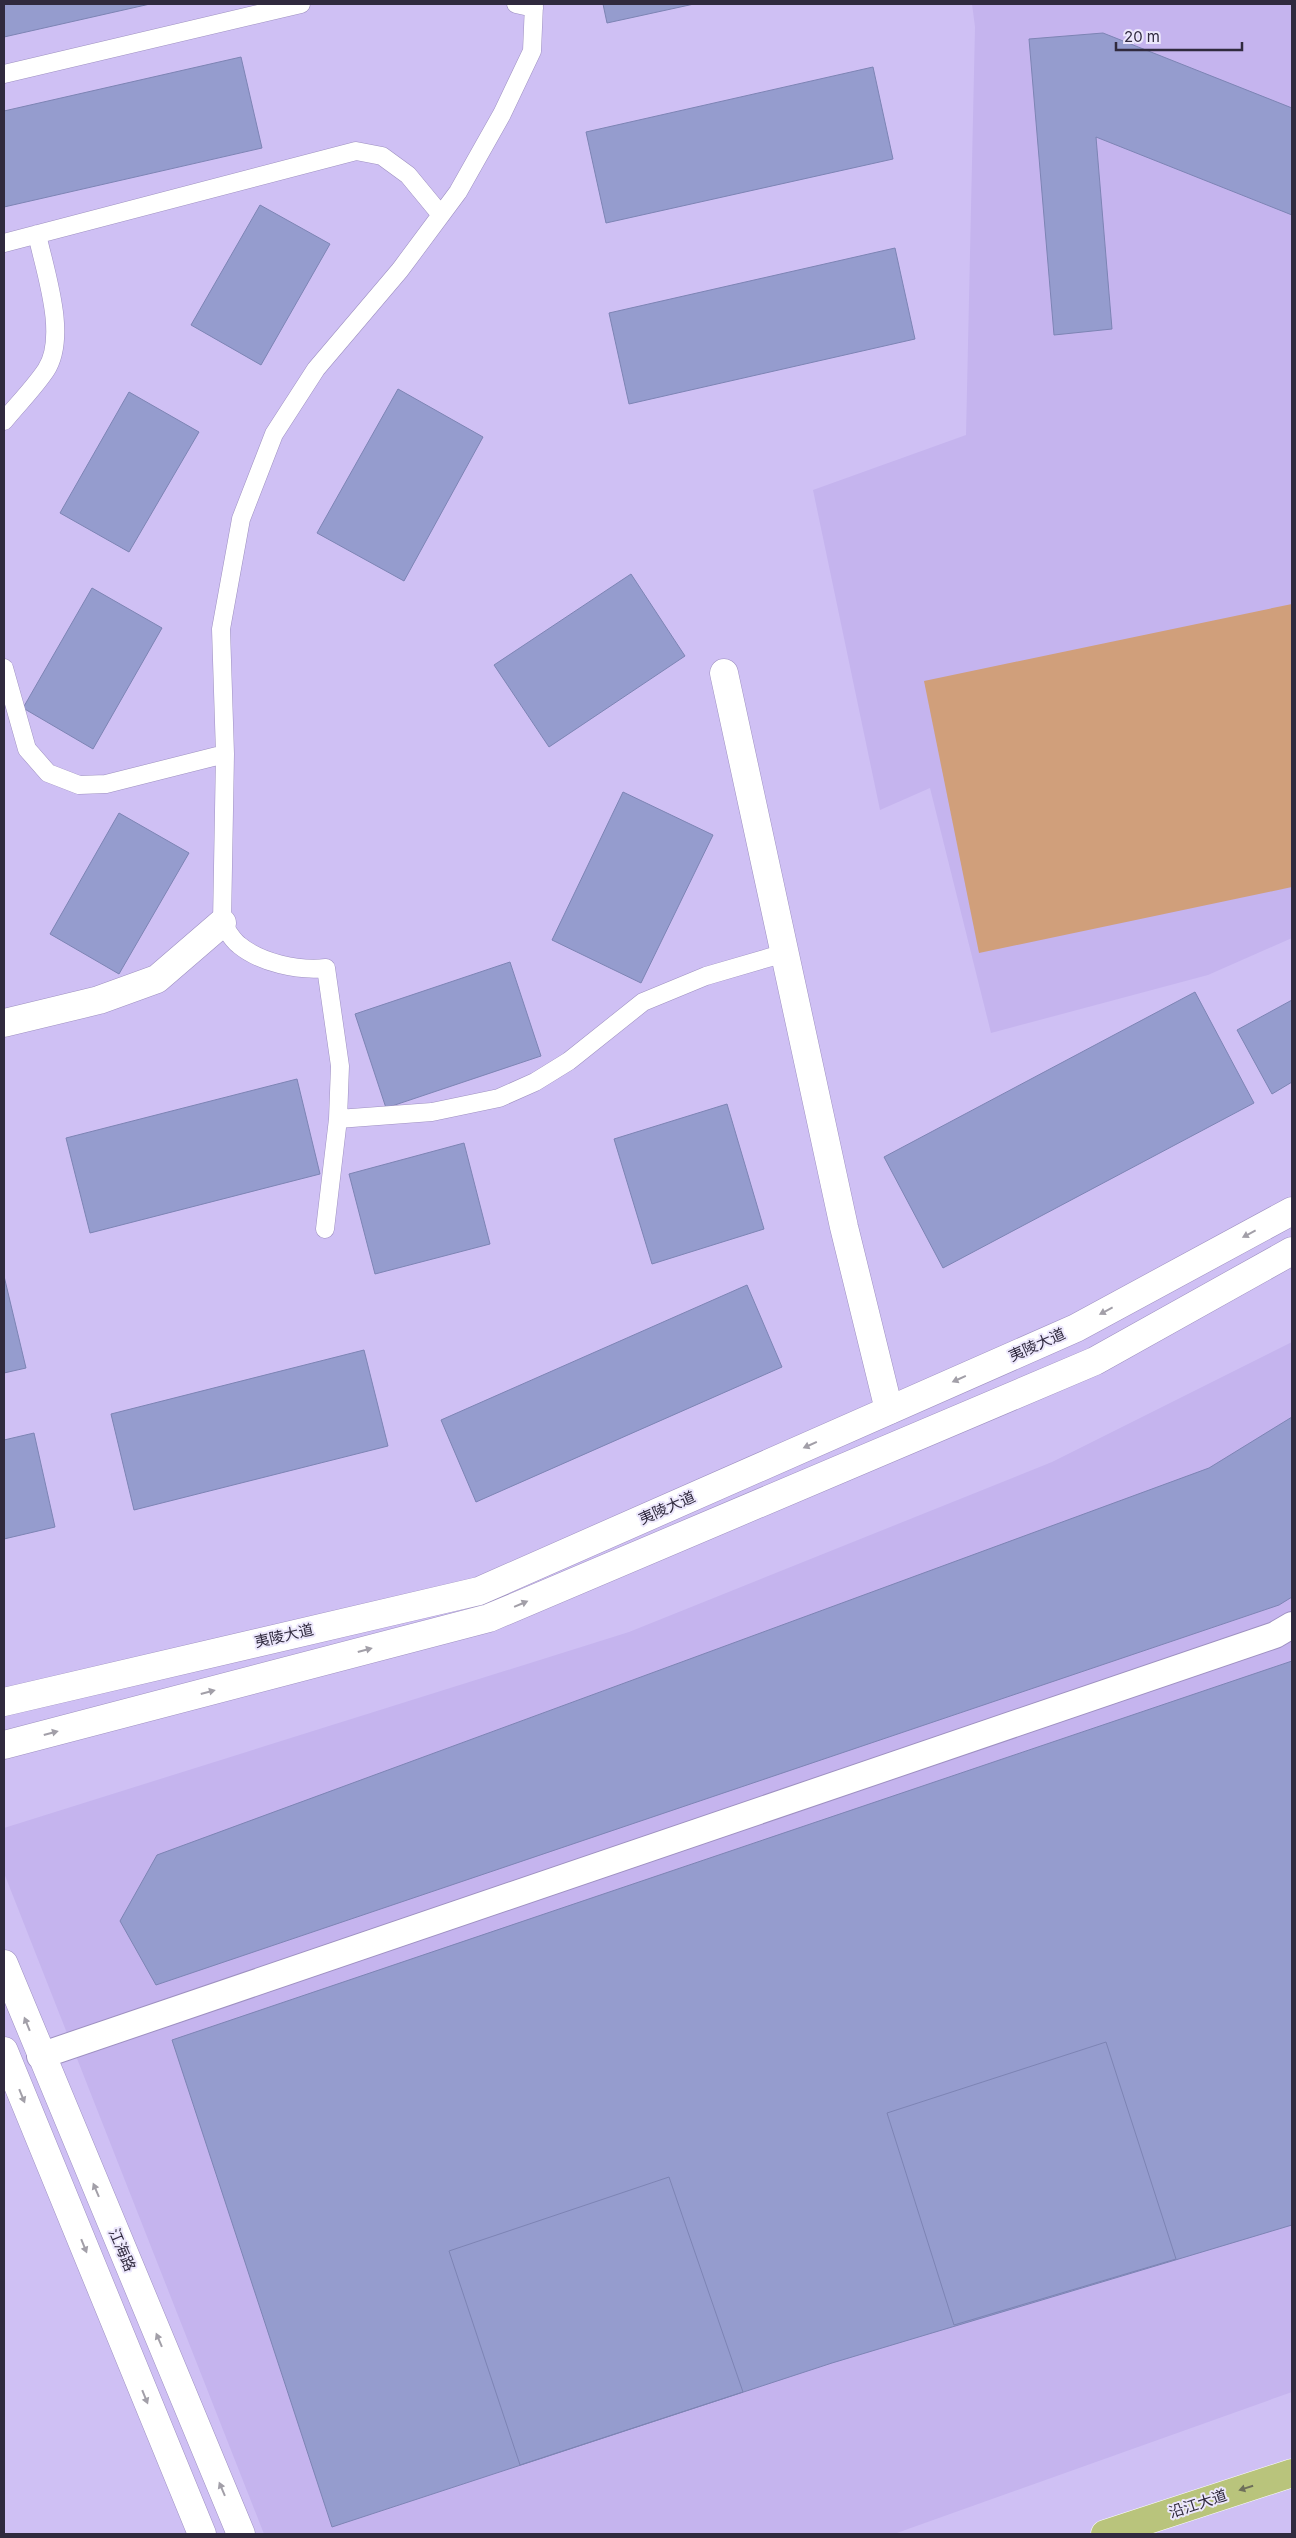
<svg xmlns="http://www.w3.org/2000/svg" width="1296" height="2538" viewBox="0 0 1296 2538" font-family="Inter,'Noto Sans SC',sans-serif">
  <rect width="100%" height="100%" fill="#cfc0f4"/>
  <path fill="#c5b4ee" d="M 972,4 L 1292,4 L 1292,938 L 1208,975 L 991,1033 L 930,788 L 880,810 L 813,490 L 966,435 L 975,27 Z
    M 1292,1342 L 1292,2392 L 894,2534 L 264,2534 L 4,1873 L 4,1828 L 629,1632 L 1052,1462 Z"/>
  <path fill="#d09f7b" d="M 1292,604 L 1292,887 L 979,953 L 924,681 Z"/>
  <path fill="#959cce" stroke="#7d84b4" d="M 4,4 L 150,4 L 4,37 Z
    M 603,4 L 694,4 L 607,23 Z
    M 1103,33 L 1292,108 L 1292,215 L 1096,137 L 1112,329 L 1054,335 L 1029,39 Z
    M 241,57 L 262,148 L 4,207 L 4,111 Z
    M 873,67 L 893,159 L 606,223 L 586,132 Z
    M 260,205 L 330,244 L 261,365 L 191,325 Z
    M 895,248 L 915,339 L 629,404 L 609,313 Z
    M 398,389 L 483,437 L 404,581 L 317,533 Z
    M 129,392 L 199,432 L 129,552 L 60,513 Z
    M 631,574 L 685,656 L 549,747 L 494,665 Z
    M 92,588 L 162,628 L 93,749 L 23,708 Z
    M 623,792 L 713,835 L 641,983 L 552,940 Z
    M 119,813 L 189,853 L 119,974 L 50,934 Z
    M 510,962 L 541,1056 L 386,1108 L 355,1014 Z
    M 1195,992 L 1254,1103 L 943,1268 L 884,1157 Z
    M 1292,1000 L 1292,1082 L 1272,1094 L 1237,1030 Z
    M 297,1079 L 320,1174 L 90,1233 L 66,1138 Z
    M 727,1104 L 764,1229 L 652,1264 L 614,1139 Z
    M 464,1143 L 490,1244 L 375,1274 L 349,1174 Z
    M 4,1276 L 26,1368 L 4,1373 Z
    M 747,1285 L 782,1367 L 476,1502 L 441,1420 Z
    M 364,1350 L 388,1446 L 134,1510 L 111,1414 Z
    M 1292,1417 L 1292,1597 L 1279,1605 L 156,1985 L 120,1921 L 157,1855 L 1209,1468 Z
    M 34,1433 L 55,1527 L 4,1539 L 4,1440 Z
    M 1292,1661 L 1292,2225 L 832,2363 L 332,2527 L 172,2040 Z
    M 1106,2042 L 1176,2259 L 954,2325 L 887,2113 Z
    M 669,2177 L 743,2392 L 520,2465 L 449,2251 Z"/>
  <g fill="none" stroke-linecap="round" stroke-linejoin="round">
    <g stroke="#9e90c1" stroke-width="19">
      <path id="service" d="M 516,4 L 534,8
        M 4,74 L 301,4
        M 4,243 L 356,151 L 382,156 L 408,175 L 441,215
        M 4,421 C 17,405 34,388 46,370 C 68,336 45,272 37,234
        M 4,668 L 27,749 L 48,773 L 79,785 L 106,784 L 225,754
        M 338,1119 L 432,1112 L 499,1098 L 535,1082 L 569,1061 L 643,1002 L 706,976 L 785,953
        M 325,1229 L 338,1119 L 340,1066 L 326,968 C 298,971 261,963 239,945 C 232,940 227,930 222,923 L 225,754 L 221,629 L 241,519 L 274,434 L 316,369 L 400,270 L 458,192 L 502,114 L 532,51 L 534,4"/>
    </g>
    <g stroke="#9e90c1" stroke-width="28">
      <path id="pedestrian" d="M 40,2056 L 1275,1635 L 1292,1625"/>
    </g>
    <g stroke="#9e90c1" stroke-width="29">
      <path id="minor" d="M 724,673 L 844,1227 L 889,1410
        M 4,1023 L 99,1000 L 157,979 L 222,923"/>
    </g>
    <g stroke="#9e90c1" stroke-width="29">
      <path id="tertiary" d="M 4,1964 L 241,2534
        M 4,2051 L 202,2534"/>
    </g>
    <g stroke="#9e90c1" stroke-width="29">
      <path id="secondary" d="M 4,1702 L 479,1591 L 1076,1328 L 1292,1211
        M 4,1745 L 489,1618 L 1095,1361 L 1292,1251"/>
    </g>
    <g stroke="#fff" stroke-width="29">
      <path id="primary" d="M 1105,2534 L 1292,2473"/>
    </g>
    <use href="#service" stroke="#fff" stroke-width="18"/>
    <use href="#pedestrian" stroke="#fff" stroke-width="26"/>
    <use href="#minor" stroke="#fff" stroke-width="28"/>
    <use href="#tertiary" stroke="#fff" stroke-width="28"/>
    <use href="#secondary" stroke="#fff" stroke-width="28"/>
    <use href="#primary" stroke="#b9c47c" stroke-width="28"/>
  </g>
  <defs><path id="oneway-solid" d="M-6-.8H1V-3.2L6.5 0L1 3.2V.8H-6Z" transform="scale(1.25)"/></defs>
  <g fill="#a29fa8">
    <use href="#oneway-solid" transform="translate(1249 1234) rotate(152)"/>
    <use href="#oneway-solid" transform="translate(1106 1311) rotate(152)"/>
    <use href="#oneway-solid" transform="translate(959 1379) rotate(156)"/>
    <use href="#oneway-solid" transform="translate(810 1445) rotate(156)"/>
    <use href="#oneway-solid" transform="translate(521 1604) rotate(-23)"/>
    <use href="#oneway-solid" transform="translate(365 1650) rotate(-15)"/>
    <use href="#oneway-solid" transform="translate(208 1692) rotate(-15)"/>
    <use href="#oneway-solid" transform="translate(51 1733) rotate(-15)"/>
    <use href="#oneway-solid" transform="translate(27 2024) rotate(-112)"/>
    <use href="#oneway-solid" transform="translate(22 2096) rotate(68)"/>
    <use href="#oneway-solid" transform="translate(96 2190) rotate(-113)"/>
    <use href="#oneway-solid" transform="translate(84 2246) rotate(68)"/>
    <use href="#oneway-solid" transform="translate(159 2340) rotate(-113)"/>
    <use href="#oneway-solid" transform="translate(145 2397) rotate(68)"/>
    <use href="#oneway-solid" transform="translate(222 2489) rotate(-113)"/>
  </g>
  <use fill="#6e6f5a" href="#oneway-solid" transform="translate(1246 2488) rotate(162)"/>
  <g text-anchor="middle" stroke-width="4" stroke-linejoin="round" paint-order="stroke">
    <g font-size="15" fill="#302a3e" stroke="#ece7fc">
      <text transform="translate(1037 1345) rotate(-24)" y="5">夷陵大道</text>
      <text transform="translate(667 1508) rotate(-24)" y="5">夷陵大道</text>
      <text transform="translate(284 1636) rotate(-13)" y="5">夷陵大道</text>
      <text transform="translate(122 2250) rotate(67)" y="5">江海路</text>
      <text transform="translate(1198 2504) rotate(-18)" y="5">沿江大道</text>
    </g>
  </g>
  <rect width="1296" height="2538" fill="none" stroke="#302a3e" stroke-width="10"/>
  <path d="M1116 42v8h126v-8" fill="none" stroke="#302a3e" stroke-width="2.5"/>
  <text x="1124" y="42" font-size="15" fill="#302a3e" stroke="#ece7fc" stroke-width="4" paint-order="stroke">20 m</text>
</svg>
